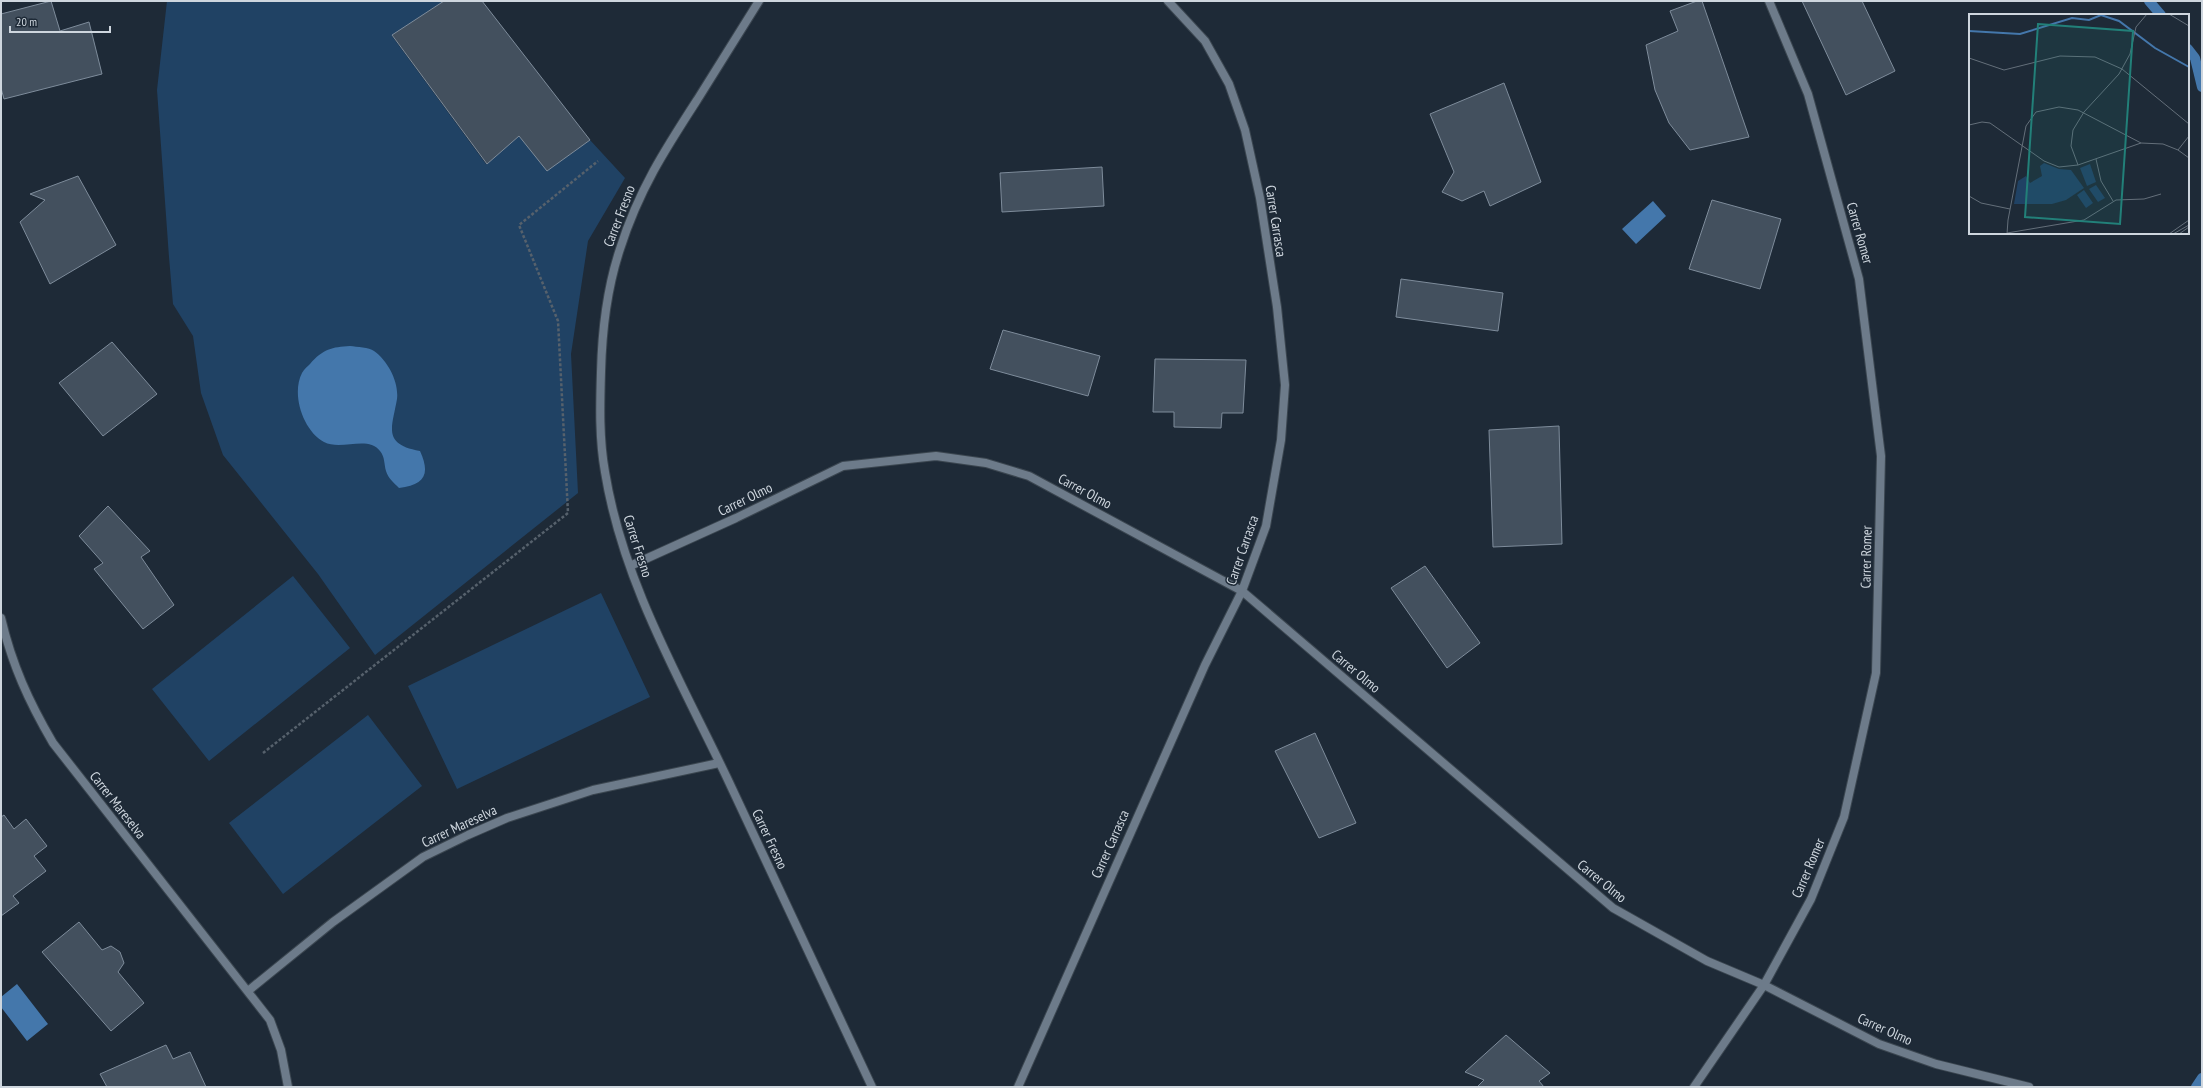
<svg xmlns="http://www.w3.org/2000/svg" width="2203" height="1088" viewBox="0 0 2203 1088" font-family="'PT Sans Narrow',sans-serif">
  <rect width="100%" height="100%" fill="#1e2a37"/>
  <path fill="#204264" d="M 167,1 L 444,1 L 392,36 L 486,164 L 519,136 L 547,170 L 590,140 L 625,178 L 588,241 L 571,354 L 578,493 L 375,655 L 318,574 L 223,455 L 201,393 L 193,336 L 173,304 L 169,257 L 157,90 Z
    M 293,576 L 350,648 L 209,761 L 152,689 Z
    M 601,593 L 650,697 L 457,789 L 408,686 Z
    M 368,715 L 422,786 L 283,894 L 229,823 Z"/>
  <path fill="#4477ab" d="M 1653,201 L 1666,216 L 1636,244 L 1622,229 Z
    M 350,346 C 357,347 369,347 374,351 C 388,361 399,382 397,399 C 392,428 382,444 420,451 C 431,475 424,485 399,488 C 394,483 388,478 386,471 C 384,464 385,457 380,451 C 368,435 341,451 324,442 C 303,431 291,394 302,373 C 304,369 308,366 310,364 C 323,349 332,347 350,346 Z
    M 17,984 L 48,1024 L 27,1041 L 1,1007 L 1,997 Z"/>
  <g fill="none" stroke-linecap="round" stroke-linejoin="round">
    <path stroke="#4477ab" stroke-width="10" d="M 2149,1 L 2161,15
      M 2188,49 L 2195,58 L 2202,87
      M 2196,1087 L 2202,1078"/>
  </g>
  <path fill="#43505e" stroke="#7e8c9b" d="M 51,1 L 60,31 L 89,22 L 102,74 L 4,99 L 1,88 L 1,14 Z
    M 444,1 L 482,1 L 590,140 L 547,171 L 519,136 L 487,164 L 392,35 Z
    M 1697,1 L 1702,1 L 1749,137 L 1690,150 L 1669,123 L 1655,90 L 1646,45 L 1678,31 L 1670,11 Z
    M 1802,1 L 1862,1 L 1895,71 L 1846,95 Z
    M 1504,83 L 1541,182 L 1490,206 L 1484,191 L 1462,201 L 1442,192 L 1454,172 L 1430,114 Z
    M 1102,167 L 1104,206 L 1002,212 L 1000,173 Z
    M 78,176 L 116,245 L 50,284 L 20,222 L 45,200 L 30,194 Z
    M 1712,200 L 1781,219 L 1760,289 L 1689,269 Z
    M 1401,279 L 1503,293 L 1498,331 L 1396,317 Z
    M 1003,330 L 1100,356 L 1088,396 L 990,369 Z
    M 112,342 L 157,394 L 103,436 L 59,383 Z
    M 1155,359 L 1246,360 L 1243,413 L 1222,413 L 1221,428 L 1174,427 L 1174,412 L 1153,412 Z
    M 1559,426 L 1562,544 L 1493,547 L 1489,430 Z
    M 108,506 L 150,551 L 141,557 L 174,605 L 143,629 L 94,569 L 103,563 L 79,536 Z
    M 1425,566 L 1480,643 L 1447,668 L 1391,588 Z
    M 1315,733 L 1356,823 L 1319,838 L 1275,751 Z
    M 4,815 L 14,829 L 26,819 L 47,846 L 34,856 L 46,871 L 13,896 L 19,903 L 1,916 L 1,817 Z
    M 79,922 L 102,950 L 111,946 L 120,952 L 124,963 L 118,972 L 144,1003 L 111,1031 L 42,952 Z
    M 1506,1035 L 1550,1073 L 1539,1081 L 1544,1087 L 1477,1087 L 1484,1080 L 1465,1072 Z
    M 166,1045 L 173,1059 L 190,1052 L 206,1087 L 107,1087 L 100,1074 Z"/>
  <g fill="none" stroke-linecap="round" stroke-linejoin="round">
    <g stroke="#3b4650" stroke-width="10">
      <path id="street" d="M 759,1 C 739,33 719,65 699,97 C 666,148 639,189 620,249 C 607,288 602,330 601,372 C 600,405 599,439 605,472 C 623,583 681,681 728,780 C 776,883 824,985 872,1087
        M 630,566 L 736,518 L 843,466 L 936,456 L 986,463 L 1029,476 L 1242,591 L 1613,908 L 1707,961 L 1764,985 L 1879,1044 L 1936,1064 L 2029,1087
        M 1,618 C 12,665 29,702 53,743 L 270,1020 L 281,1050 L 288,1087
        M 248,991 L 333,922 L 423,857 L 468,835 L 507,818 L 593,790 L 719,763
        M 1018,1087 L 1205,665 L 1242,591 L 1266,526 L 1281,440 L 1285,385 L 1277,307 L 1260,198 L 1245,130 L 1229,84 L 1205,41 L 1168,1
        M 1694,1087 L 1764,985 L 1811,899 L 1844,817 L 1876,673 L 1881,456 L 1859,279 L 1808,94 L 1769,1"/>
    </g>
    <path stroke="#56616c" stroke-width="2.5" stroke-dasharray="3 2" stroke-linecap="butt" d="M 263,753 L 568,513 L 558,321 L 519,225 L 598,161"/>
    <use href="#street" stroke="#6d7b8a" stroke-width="8"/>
  </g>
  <g text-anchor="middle" stroke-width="3" stroke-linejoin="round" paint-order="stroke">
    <g font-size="14" fill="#ced6de" stroke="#1e2a37">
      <text transform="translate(619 216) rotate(-69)" y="5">Carrer Fresno</text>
      <text transform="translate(1276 221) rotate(81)" y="5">Carrer Carrasca</text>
      <text transform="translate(1860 233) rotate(74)" y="5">Carrer Romer</text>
      <text transform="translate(1085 491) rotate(28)" y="5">Carrer Olmo</text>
      <text transform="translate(745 499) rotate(-26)" y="5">Carrer Olmo</text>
      <text transform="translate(638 546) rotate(72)" y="5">Carrer Fresno</text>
      <text transform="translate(1242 550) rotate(-71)" y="5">Carrer Carrasca</text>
      <text transform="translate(1866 557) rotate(-89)" y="5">Carrer Romer</text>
      <text transform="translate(1356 671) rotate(40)" y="5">Carrer Olmo</text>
      <text transform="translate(118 805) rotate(52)" y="5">Carrer Mareselva</text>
      <text transform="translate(459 826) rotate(-25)" y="5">Carrer Mareselva</text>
      <text transform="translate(770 839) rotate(65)" y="5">Carrer Fresno</text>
      <text transform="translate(1110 844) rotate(-66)" y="5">Carrer Carrasca</text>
      <text transform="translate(1808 868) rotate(-67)" y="5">Carrer Romer</text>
      <text transform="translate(1602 881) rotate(39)" y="5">Carrer Olmo</text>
      <text transform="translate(1885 1029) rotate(24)" y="5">Carrer Olmo</text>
    </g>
  </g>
  <g transform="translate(1969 14)">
    <rect width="220" height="220" fill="#1e2a37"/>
    <path d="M 75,149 L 90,155 L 102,156 L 115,174 L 97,186 L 83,190 L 45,190 L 49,167 L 57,162 L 61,169 L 73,162 L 71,152 ZM 121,150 L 127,168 L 118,172 L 111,154 ZM 127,171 L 136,184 L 129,188 L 120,175 ZM 115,176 L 124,189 L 117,194 L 108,181 Z" fill="#204264"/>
    <path fill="none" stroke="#4477ab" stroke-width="2" d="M 0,17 L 51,20 L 103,4 L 120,6 L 132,1 L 150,7 L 186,34 L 220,53"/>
    <path fill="none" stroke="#646f7a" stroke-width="1" d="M 200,0 L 220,12M 0,44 L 35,56 L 91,42 L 126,43 L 153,55 L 220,110M 0,111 L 13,108 L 21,109 L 75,147 L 90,153 L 109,151 L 172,129 L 194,130 L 209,136M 220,122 L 209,136 L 220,144M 127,145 L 132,167 L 144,187M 109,151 L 102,132 L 104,116 L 115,98 L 150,60 L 161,40 L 167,13 L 178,0M 0,182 L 12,189 L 41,195M 38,219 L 115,206 L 147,186 L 175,185 L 192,180M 38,220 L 39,206 L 57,112 L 67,98 L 90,93 L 109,96 L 172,129M 200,220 L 220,206M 204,220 L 220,211M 210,220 L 220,213"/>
    <path fill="#228079" fill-opacity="0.15" stroke="#228079" stroke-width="2" d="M 69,10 L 164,17 L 151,210 L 56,203 Z"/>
    <rect width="220" height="220" fill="none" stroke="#ced6de" stroke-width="2"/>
  </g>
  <rect width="2203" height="1088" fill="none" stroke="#ced6de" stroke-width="4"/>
  <path d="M10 26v6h100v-6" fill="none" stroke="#ced6de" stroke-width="2"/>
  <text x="16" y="26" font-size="12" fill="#ced6de" stroke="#1e2a37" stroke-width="3" paint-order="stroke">20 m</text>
</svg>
